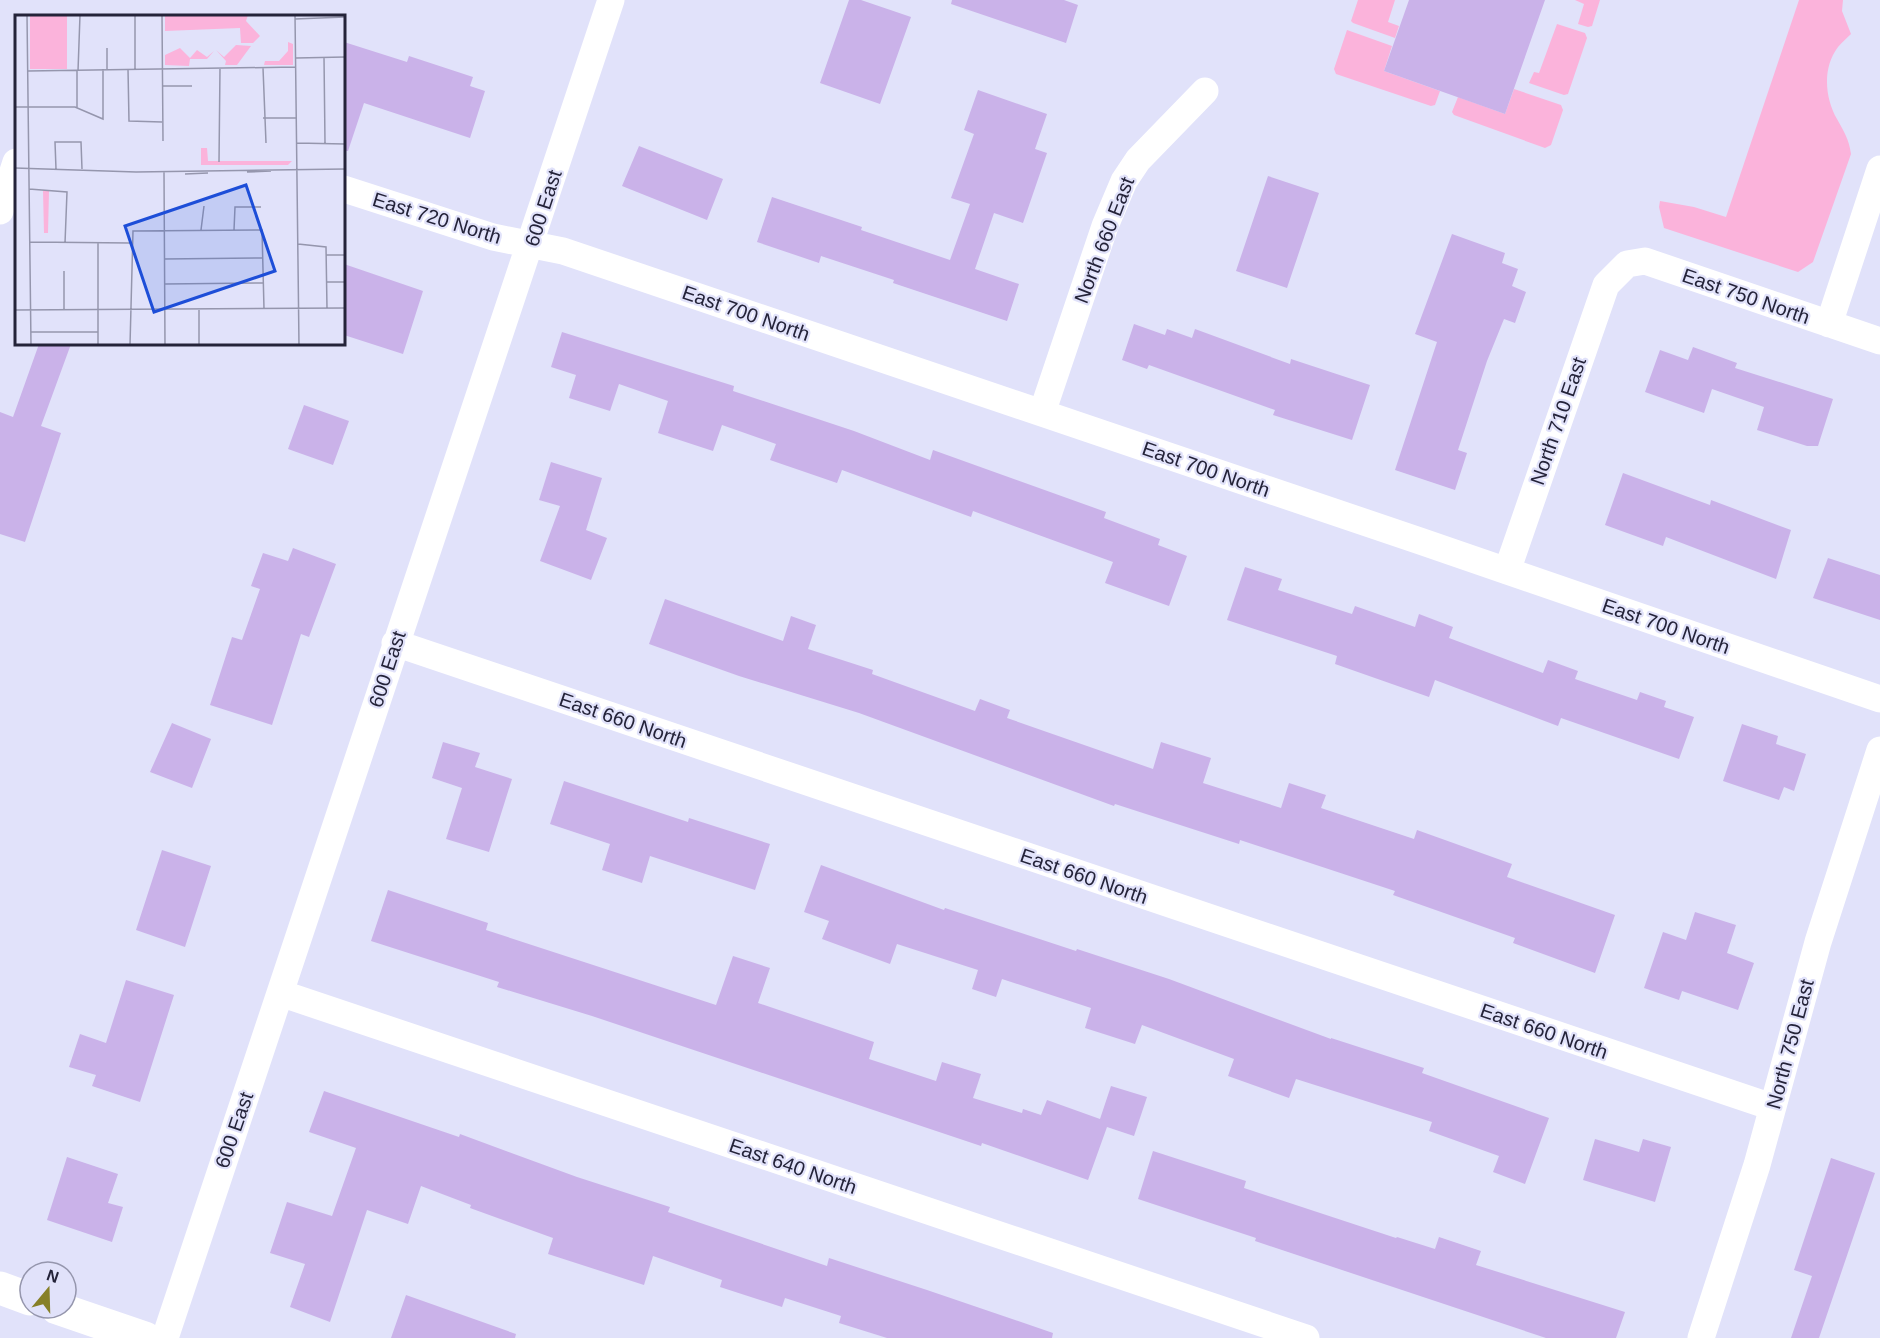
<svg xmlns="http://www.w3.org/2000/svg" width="1880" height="1338" viewBox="0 0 1880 1338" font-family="Arial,sans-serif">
  <rect width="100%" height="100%" fill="#e1e2fa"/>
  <path fill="#fbb3db" d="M 1358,0 L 1395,0 L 1388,22 L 1399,26 L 1395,38 L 1353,23 L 1351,21 Z
    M 1575,0 L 1600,0 L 1592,26 L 1588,27 L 1578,24 L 1584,4 Z
    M 1799,0 L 1843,0 L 1842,11 L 1851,34 C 1847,38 1842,42 1838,47 C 1822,68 1825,98 1837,119 C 1844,132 1849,139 1851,154 L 1813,262 L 1798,272 L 1664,228 L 1659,207 L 1660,201 L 1694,207 L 1726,217 Z
    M 1557,24 L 1585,33 L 1587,38 L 1568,94 L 1564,95 L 1529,83 L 1534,72 L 1539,73 Z
    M 1347,30 L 1392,46 L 1384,71 L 1440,91 L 1435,105 L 1431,106 L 1336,74 L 1334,69 Z
    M 1514,89 L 1561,105 L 1563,110 L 1551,145 L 1545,148 L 1454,115 L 1452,112 L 1458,97 L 1505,114 Z"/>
  <path fill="#cab2e9" d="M 849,0 L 861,0 L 911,17 L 880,104 L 820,83 Z
    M 952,0 L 1064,0 L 1078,5 L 1066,43 L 951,4 Z
    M 1409,0 L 1545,0 L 1505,114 L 1384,71 Z
    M 344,42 L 407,62 L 409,56 L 473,77 L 470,86 L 485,91 L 470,138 L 364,103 L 348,151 L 344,151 Z
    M 978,90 L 1047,114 L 1035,149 L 1047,153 L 1023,223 L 994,213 L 975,269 L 1019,284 L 1007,321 L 893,283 L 894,280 L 821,256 L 819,263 L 757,242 L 772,197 L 862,227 L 861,230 L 950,260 L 970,204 L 951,198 L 974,134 L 964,130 Z
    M 639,146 L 723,179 L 707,220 L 622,186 Z
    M 1268,176 L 1319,193 L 1287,288 L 1236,271 Z
    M 1452,234 L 1505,253 L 1502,263 L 1518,269 L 1512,286 L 1526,292 L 1515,323 L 1504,319 L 1487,361 L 1458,450 L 1467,453 L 1455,490 L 1395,470 L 1437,342 L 1415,334 Z
    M 344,264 L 423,291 L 403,354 L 344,335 Z
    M 1134,324 L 1165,335 L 1167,329 L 1192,338 L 1195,329 L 1290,364 L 1291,359 L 1370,385 L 1352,440 L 1273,415 L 1275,410 L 1149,365 L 1147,369 L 1122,360 Z
    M 562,332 L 734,386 L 733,391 L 854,431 L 930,460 L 933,450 L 1106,512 L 1104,518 L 1160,539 L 1158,545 L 1187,556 L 1169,606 L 1105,583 L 1113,562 L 973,511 L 971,517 L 842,470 L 837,483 L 770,460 L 776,444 L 722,425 L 713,451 L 658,433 L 668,401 L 619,384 L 610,411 L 569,398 L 576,375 L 551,367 Z
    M 39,344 L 71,344 L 41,426 L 61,433 L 25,542 L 0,534 L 0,412 L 13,417 Z
    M 1693,347 L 1737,363 L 1735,368 L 1833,399 L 1818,446 L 1807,446 L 1757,430 L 1764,407 L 1712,389 L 1704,413 L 1645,392 L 1660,350 L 1688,360 Z
    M 304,405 L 349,421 L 333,465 L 288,449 Z
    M 551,462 L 602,478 L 586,530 L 607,538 L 591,580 L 540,561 L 560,506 L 539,500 Z
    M 1623,473 L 1710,505 L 1711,500 L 1791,530 L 1776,579 L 1666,537 L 1663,546 L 1605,525 Z
    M 293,548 L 336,564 L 309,637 L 301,634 L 272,725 L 210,705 L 232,637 L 242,640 L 260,589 L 251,586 L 263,553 L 288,561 Z
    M 1828,558 L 1880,575 L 1880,620 L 1813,598 Z
    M 1245,567 L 1282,579 L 1278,590 L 1352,614 L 1355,606 L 1415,627 L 1419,614 L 1453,627 L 1449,638 L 1543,673 L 1548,660 L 1578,671 L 1575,679 L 1637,700 L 1640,692 L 1666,701 L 1664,707 L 1694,717 L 1679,759 L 1561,718 L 1558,726 L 1435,680 L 1429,697 L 1335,664 L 1337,656 L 1227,620 Z
    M 665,599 L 783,641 L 791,616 L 816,625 L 808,649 L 873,670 L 872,674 L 975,711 L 980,699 L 1010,710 L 1007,718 L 1153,769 L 1161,742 L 1211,758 L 1203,783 L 1281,808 L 1289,783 L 1326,795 L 1321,808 L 1414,839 L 1417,830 L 1512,864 L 1507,877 L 1615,915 L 1595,973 L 1513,943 L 1515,938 L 1393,895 L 1395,891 L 1240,840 L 1239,844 L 1115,804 L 1114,806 L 859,713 L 739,676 L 649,644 Z
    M 172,723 L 211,739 L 192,788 L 150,772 Z
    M 1742,724 L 1778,736 L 1776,744 L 1806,754 L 1794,791 L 1784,787 L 1779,800 L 1723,781 Z
    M 443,742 L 480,753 L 475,767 L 512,779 L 489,852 L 446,839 L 462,788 L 432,778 Z
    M 564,781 L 688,822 L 689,818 L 770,844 L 755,890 L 650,856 L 642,883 L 602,870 L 610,844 L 550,824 Z
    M 162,850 L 211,866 L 185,947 L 136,930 Z
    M 821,865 L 944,910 L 945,908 L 1076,951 L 1077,949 L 1169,979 L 1331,1039 L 1331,1038 L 1424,1068 L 1422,1073 L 1549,1118 L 1525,1184 L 1493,1172 L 1499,1156 L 1429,1131 L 1432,1122 L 1296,1079 L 1289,1098 L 1228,1076 L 1234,1059 L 1142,1025 L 1135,1044 L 1085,1028 L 1091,1008 L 1002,979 L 996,997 L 972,989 L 978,970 L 897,944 L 890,964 L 822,939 L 829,921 L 804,912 Z
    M 388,890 L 488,923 L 486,930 L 716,1005 L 733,956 L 770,968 L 758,1003 L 874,1042 L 869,1059 L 936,1081 L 942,1062 L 981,1074 L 973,1098 L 1022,1113 L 1023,1109 L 1041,1115 L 1047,1100 L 1100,1119 L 1111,1086 L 1147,1097 L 1134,1136 L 1107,1127 L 1088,1180 L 982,1143 L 981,1146 L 592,1016 L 497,987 L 499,982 L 371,941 Z
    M 1695,912 L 1736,925 L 1727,953 L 1754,963 L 1738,1010 L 1682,991 L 1679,1000 L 1644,988 L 1663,932 L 1686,940 Z
    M 126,980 L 174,995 L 140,1102 L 92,1086 L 96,1075 L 69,1067 L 80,1034 L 106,1043 Z
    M 324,1091 L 459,1137 L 460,1134 L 577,1177 L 670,1207 L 668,1212 L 827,1266 L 829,1258 L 927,1290 L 1053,1333 L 1052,1338 L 887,1338 L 839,1323 L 841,1316 L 785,1298 L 782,1307 L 720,1287 L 722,1280 L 653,1256 L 644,1285 L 548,1254 L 553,1238 L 470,1208 L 471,1205 L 421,1186 L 408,1224 L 367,1210 L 330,1322 L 290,1307 L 305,1264 L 270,1253 L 287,1202 L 332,1216 L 356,1148 L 309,1132 Z
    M 1595,1139 L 1639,1152 L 1643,1139 L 1671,1147 L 1655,1202 L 1583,1180 Z
    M 1153,1151 L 1246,1181 L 1244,1188 L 1396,1238 L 1397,1237 L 1435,1249 L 1439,1237 L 1481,1251 L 1476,1265 L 1625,1312 L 1616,1338 L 1546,1338 L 1255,1241 L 1256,1238 L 1138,1199 Z
    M 67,1157 L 118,1174 L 108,1203 L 123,1207 L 112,1242 L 47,1220 Z
    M 1831,1158 L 1875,1173 L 1819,1338 L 1791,1338 L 1812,1276 L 1794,1270 Z
    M 406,1295 L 516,1334 L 515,1338 L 391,1338 Z"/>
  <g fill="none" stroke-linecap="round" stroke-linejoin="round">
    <path stroke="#fff" stroke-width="27" d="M 344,189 L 493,237 L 563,251 L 1420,541 L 1880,699
      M 0,211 L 16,162
      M 1829,324 L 1880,169
      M 1042,413 L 1105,226 L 1124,181 L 1138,160 L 1205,91
      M 1507,571 L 1606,285 L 1627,264 L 1645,261 L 1880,341
      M 395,643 L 1772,1107
      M 280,993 L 1306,1338
      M 165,1338 L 611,0
      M 1701,1338 L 1757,1165 L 1818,942 L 1880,750"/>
    <path stroke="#fff" stroke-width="33" d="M 0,1288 L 30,1299
      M 57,1308 L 145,1338"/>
  </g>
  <g text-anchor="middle" stroke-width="4.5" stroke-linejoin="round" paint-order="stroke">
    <g font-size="20" fill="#242339" stroke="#e1e2fa">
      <text transform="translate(543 208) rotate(-72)" y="7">600 East</text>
      <text transform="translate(437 218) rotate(17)" y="7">East 720 North</text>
      <text transform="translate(1104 240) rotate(-69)" y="7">North 660 East</text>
      <text transform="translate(1746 296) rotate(19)" y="7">East 750 North</text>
      <text transform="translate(746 313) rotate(19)" y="7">East 700 North</text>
      <text transform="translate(1558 421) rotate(-71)" y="7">North 710 East</text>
      <text transform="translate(1206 469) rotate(19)" y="7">East 700 North</text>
      <text transform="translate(1666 626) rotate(19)" y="7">East 700 North</text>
      <text transform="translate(387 669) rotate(-72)" y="7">600 East</text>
      <text transform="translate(623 720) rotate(19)" y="7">East 660 North</text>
      <text transform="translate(1084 876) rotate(19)" y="7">East 660 North</text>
      <text transform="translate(1544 1031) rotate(19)" y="7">East 660 North</text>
      <text transform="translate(1790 1044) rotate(-75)" y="7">North 750 East</text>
      <text transform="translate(234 1130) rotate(-71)" y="7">600 East</text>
      <text transform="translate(793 1166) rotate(19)" y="7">East 640 North</text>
    </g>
  </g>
  <g transform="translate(15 15)">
    <rect width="330" height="330" fill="#e1e2fa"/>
    <path d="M 15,0 L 52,0 L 52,54 L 15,54 ZM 150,0 L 233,0 L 231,6 L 245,21 L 238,28 L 226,28 L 225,13 L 150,16 ZM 273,27 L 278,29 L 278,50 L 249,50 L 250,46 L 264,46 L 273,36 ZM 221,30 L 236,31 L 222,50 L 210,50 L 211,46 L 201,35 L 209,42 ZM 165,33 L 175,43 L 182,35 L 192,42 L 199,36 L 192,44 L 175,44 L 174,51 L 150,50 L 150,40 ZM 186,133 L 192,133 L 193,146 L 277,146 L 273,150 L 186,150 ZM 28,176 L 34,176 L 33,218 L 29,218 Z" fill="#fbb3db"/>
    <path fill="none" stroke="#9596ad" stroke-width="1.5" d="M 12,0 L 16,330M 120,0 L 120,54M 147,0 L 148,126M 280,0 L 284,330M 280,4 L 330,2M 92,33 L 92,54M 309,42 L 310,128M 281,43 L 330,42M 248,53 L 251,128M 113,54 L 114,106 L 147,107M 13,56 L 281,52M 62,56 L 62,93M 63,56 L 65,0M 148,71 L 177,71M 0,92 L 60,92 L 88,104 L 88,54M 248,103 L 281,103M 281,128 L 330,129M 204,147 L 205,53M 0,153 L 121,157 L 330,154M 41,154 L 40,127 L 66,127 L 67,154M 149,157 L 150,330M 232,157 L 256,156M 170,159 L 193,158M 14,174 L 52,177 L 50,228M 186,215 L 189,191M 219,215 L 220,192 L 246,192M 15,227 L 115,228M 83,227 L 83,330M 283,229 L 311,232 L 312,293M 311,240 L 330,240M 149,244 L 248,243M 311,267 L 330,267M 150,269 L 249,268M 49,294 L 49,256M 0,295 L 330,293M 16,317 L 83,317M 115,330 L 118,216 L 247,215 L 249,294M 184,330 L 184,294"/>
    <path fill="#1d4ed8" fill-opacity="0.15" stroke="#1d4ed8" stroke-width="3" d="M 231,170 L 260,256 L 139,297 L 110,211 Z"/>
    <rect width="330" height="330" fill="none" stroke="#242339" stroke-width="3"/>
  </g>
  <g transform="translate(48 1290) rotate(19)"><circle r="28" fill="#e1e2fa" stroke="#9596ad" stroke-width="1.5"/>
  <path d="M0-4.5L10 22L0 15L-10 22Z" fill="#878027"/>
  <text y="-9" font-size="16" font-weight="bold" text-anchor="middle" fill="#242339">N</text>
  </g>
</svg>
